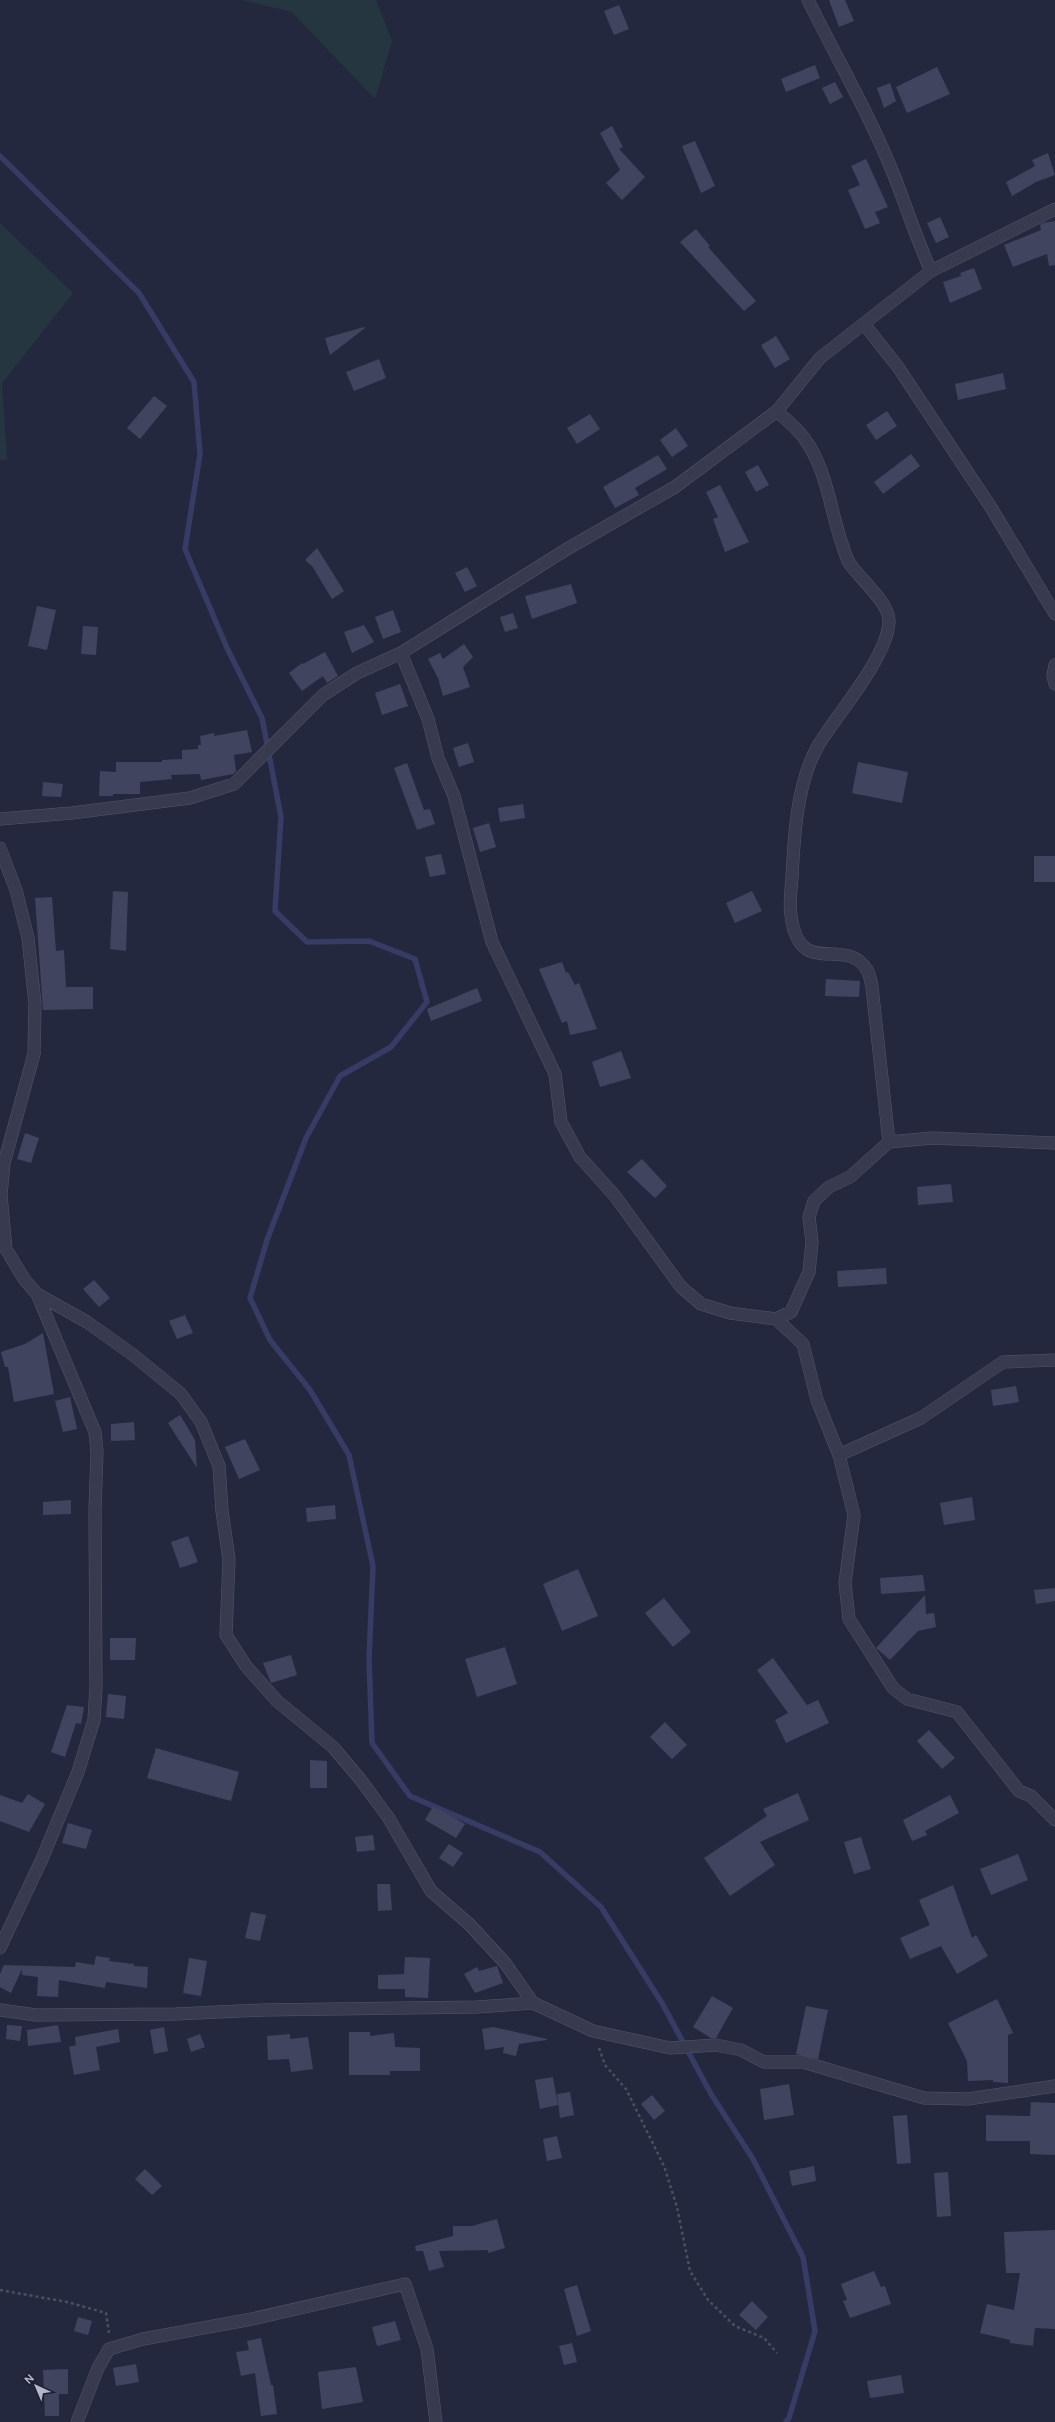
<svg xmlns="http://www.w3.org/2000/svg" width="1055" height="2422" viewBox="0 0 1055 2422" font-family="'DM Sans',sans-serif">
  <rect width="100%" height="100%" fill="#24283f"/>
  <path fill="#263640" d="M 242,0 L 376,0 L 392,41 L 375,99 L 292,12 Z
    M 0,223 L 73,293 L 2,383 L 7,460 L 0,460 Z"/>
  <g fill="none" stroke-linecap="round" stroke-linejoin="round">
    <path stroke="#363c64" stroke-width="5.5" d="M 0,156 L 139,293 L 194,382 L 200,454 L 185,549 L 227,648 L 262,718 L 281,817 L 275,911 L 307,942 L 369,941 L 415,959 L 427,1002 L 391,1047 L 340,1076 L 306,1138 L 267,1240 L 250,1298 L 270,1340 L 310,1390 L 349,1455 L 373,1566 L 369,1659 L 372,1743 L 410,1796 L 540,1852 L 601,1907 L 662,2003 L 711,2094 L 753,2159 L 803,2257 L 815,2331 L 789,2418 L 786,2422"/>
  </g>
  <path fill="#40445f" d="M 829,0 L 845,0 L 854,21 L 839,27 Z
    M 619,5 L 629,29 L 614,35 L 604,11 Z
    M 815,65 L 820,78 L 786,92 L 781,79 Z
    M 937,67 L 950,94 L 907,113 L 896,87 Z
    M 835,82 L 843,97 L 830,104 L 822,88 Z
    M 890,83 L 896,101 L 884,108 L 877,88 Z
    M 612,126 L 623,147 L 619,149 L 645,177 L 622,200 L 606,183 L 620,170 L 600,133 Z
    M 695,141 L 715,186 L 701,193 L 682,146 Z
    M 1048,153 L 1055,175 L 1036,182 L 1012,196 L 1006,182 L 1035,166 L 1032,160 Z
    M 866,159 L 888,207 L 875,212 L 880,223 L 865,229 L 848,190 L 860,185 L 851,166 Z
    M 940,217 L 949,237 L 936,243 L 927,223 Z
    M 1055,221 L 1055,265 L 1049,266 L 1047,254 L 1013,267 L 1004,245 L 1041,230 L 1040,225 L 1043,223 Z
    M 696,229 L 710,246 L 708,247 L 756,301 L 744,311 L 680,242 Z
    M 974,268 L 982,289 L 950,303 L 943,282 L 961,276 L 960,273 Z
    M 364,327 L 365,328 L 330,355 L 325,338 Z
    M 776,336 L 790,359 L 775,368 L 761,345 Z
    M 379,359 L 386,378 L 354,391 L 346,372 Z
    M 1003,373 L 1006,389 L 958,400 L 955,384 Z
    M 154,396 L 167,406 L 140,439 L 127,428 Z
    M 887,411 L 897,426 L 876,440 L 866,425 Z
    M 590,414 L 600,429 L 577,444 L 567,428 Z
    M 676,428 L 688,446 L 672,457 L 660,440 Z
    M 911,454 L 920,466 L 883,494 L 874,482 Z
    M 658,455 L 667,469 L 635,488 L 639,495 L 615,508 L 603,487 Z
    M 758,465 L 769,485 L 756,492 L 745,472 Z
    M 720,485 L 749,542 L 725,552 L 713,519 L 718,517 L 706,492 Z
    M 317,548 L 344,591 L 332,599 L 312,566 L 305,560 Z
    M 467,567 L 477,586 L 465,592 L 455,573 Z
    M 571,584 L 577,603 L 532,619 L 525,596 Z
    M 37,606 L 56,610 L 47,650 L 28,646 Z
    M 393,610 L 401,632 L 383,639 L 375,617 Z
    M 513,613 L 518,628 L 505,632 L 500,617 Z
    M 364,625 L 374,642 L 352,653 L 344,632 Z
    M 83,626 L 98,627 L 96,655 L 81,654 Z
    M 464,644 L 473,657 L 463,667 L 470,687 L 443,696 L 438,678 L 428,659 L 440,653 L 443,659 Z
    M 325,652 L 338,676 L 327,683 L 323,676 L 302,691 L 289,673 L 302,663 L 303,664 Z
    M 400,684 L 408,706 L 382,715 L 375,693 Z
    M 247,730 L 252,752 L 234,755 L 236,771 L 233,774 L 201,780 L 200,774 L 171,775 L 172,779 L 140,782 L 140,794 L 113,794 L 113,796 L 99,796 L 100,771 L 116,772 L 116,762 L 162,762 L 162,760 L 182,759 L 182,750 L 198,749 L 198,745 L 201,745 L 200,736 L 214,733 L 214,736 Z
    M 468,743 L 474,762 L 459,767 L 453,748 Z
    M 858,762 L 908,772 L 902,803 L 852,793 Z
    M 407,763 L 424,810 L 430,809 L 435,824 L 417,830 L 394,768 Z
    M 43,782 L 63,784 L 61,797 L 42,796 Z
    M 523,804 L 525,818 L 500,822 L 498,808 Z
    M 489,823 L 496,847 L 480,852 L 473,828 Z
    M 441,854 L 446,874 L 430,877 L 425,857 Z
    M 1034,856 L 1055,856 L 1055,882 L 1034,882 Z
    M 113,891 L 128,892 L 126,951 L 110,949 Z
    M 752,891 L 762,911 L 735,923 L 726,903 Z
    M 52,897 L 56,951 L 64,950 L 66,987 L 93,987 L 93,1009 L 43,1010 L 35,898 Z
    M 562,962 L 566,973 L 568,972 L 575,985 L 579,983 L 597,1029 L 570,1035 L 567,1021 L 562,1023 L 539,969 Z
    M 826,979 L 860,981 L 859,997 L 825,996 Z
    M 477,988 L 482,1001 L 431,1021 L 427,1009 Z
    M 621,1051 L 631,1078 L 600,1087 L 592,1062 Z
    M 25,1133 L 39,1138 L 31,1163 L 17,1159 Z
    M 642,1159 L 667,1186 L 655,1198 L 627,1172 Z
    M 951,1184 L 953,1202 L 918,1205 L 917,1187 Z
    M 886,1268 L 887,1284 L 838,1287 L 837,1271 Z
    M 94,1280 L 110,1298 L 99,1307 L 83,1289 Z
    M 185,1315 L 193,1333 L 177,1339 L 169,1321 Z
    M 43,1333 L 54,1394 L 14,1402 L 8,1367 L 5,1367 L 1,1352 L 25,1344 Z
    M 1016,1386 L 1019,1402 L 993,1406 L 991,1390 Z
    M 70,1397 L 77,1429 L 63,1432 L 55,1401 Z
    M 180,1415 L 195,1440 L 197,1468 L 168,1423 Z
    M 134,1422 L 135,1440 L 111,1441 L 111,1424 Z
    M 245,1439 L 260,1470 L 239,1479 L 225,1447 Z
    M 972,1497 L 975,1520 L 944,1525 L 940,1503 Z
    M 71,1500 L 71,1514 L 43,1515 L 43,1502 Z
    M 335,1505 L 336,1519 L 307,1522 L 306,1508 Z
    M 188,1536 L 198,1562 L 180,1568 L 171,1542 Z
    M 578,1569 L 598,1616 L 562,1631 L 543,1584 Z
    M 923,1575 L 925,1591 L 881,1594 L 880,1578 Z
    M 1055,1588 L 1055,1601 L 1036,1604 L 1034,1590 Z
    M 925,1595 L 926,1614 L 934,1613 L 936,1627 L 918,1631 L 890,1660 L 876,1648 Z
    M 664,1598 L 691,1632 L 673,1647 L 645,1613 Z
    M 110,1638 L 136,1638 L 135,1660 L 110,1660 Z
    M 505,1647 L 517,1684 L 477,1697 L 465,1659 Z
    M 291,1655 L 297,1675 L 271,1683 L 263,1663 Z
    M 773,1658 L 807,1705 L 818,1700 L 829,1723 L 786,1743 L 775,1720 L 788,1713 L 757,1670 Z
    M 108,1694 L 126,1696 L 124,1719 L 106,1717 Z
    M 67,1705 L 84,1707 L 81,1724 L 76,1723 L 65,1757 L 51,1752 Z
    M 665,1722 L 687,1745 L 672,1759 L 650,1737 Z
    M 929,1730 L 955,1758 L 942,1769 L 917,1741 Z
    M 156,1748 L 239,1772 L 231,1801 L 147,1778 Z
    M 310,1760 L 327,1761 L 327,1788 L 310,1788 Z
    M 798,1793 L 809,1820 L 760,1842 L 775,1865 L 730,1896 L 704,1858 L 767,1816 L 763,1809 Z
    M 28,1794 L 45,1804 L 29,1832 L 0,1821 L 0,1795 L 22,1803 Z
    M 950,1795 L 959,1813 L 925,1831 L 927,1835 L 912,1841 L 903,1820 Z
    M 433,1806 L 465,1824 L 456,1838 L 425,1820 Z
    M 68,1823 L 92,1830 L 86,1849 L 62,1843 Z
    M 373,1835 L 375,1850 L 357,1852 L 355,1837 Z
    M 861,1837 L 871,1869 L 854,1874 L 844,1842 Z
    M 449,1844 L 463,1853 L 453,1867 L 439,1858 Z
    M 1018,1854 L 1028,1880 L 991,1895 L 980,1869 Z
    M 377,1884 L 390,1884 L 392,1910 L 378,1911 Z
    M 953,1885 L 972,1938 L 976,1935 L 988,1956 L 957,1974 L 941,1946 L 910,1959 L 900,1938 L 930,1925 L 919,1900 Z
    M 251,1912 L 266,1915 L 260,1941 L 245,1938 Z
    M 96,1956 L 110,1958 L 109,1961 L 134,1964 L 134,1966 L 148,1967 L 147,1988 L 106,1982 L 105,1988 L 59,1980 L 58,1997 L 37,1996 L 38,1977 L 22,1975 L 22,1969 L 11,1993 L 0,1987 L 0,1974 L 4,1965 L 75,1967 L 76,1962 L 94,1965 Z
    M 405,1957 L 430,1958 L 428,1998 L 405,1997 L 405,1989 L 378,1989 L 378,1975 L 404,1974 Z
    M 189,1958 L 207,1961 L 201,1996 L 183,1993 Z
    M 497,1966 L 503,1983 L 475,1993 L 464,1974 L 477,1967 L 479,1971 Z
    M 712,1996 L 733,2008 L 716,2038 L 711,2038 L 693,2027 Z
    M 997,1999 L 1013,2033 L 1008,2035 L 1008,2083 L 993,2082 L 993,2080 L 968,2081 L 967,2061 L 948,2023 Z
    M 806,2006 L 828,2010 L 818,2059 L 796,2054 Z
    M 7,2025 L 22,2026 L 20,2041 L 6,2039 Z
    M 58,2025 L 61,2042 L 28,2046 L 27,2030 Z
    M 164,2027 L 168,2051 L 154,2054 L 150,2030 Z
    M 493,2027 L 547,2039 L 547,2040 L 519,2044 L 516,2056 L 503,2053 L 504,2047 L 485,2050 L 482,2029 Z
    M 118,2029 L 120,2042 L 96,2047 L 100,2070 L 74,2075 L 69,2047 L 76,2045 L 75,2037 Z
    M 349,2032 L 370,2032 L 370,2036 L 394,2033 L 395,2047 L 420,2048 L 420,2071 L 390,2071 L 390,2075 L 349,2075 Z
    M 200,2034 L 205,2047 L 191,2052 L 187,2039 Z
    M 290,2034 L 290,2039 L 308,2037 L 313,2069 L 291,2072 L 289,2059 L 268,2060 L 267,2036 Z
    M 553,2077 L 558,2105 L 540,2109 L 535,2080 Z
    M 789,2084 L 794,2115 L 764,2120 L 760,2089 Z
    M 570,2092 L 574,2115 L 560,2118 L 557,2094 Z
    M 652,2095 L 665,2111 L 654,2120 L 641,2104 Z
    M 1031,2102 L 1055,2103 L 1055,2155 L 1030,2154 L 1030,2141 L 986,2141 L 986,2115 L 1030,2116 Z
    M 907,2115 L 911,2163 L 897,2164 L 893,2116 Z
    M 557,2136 L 562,2158 L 547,2161 L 543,2139 Z
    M 814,2166 L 816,2181 L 792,2186 L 789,2171 Z
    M 145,2169 L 162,2186 L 152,2195 L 135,2179 Z
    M 948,2172 L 951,2216 L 937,2217 L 934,2173 Z
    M 497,2219 L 505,2248 L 488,2253 L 488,2250 L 439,2251 L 444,2267 L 429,2271 L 423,2251 L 416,2251 L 415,2246 L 453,2236 L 453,2226 L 472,2226 Z
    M 1055,2230 L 1055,2329 L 1035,2328 L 1033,2346 L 1010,2343 L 1010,2340 L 980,2333 L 987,2304 L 1014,2310 L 1020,2273 L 1006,2273 L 1004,2232 Z
    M 874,2271 L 881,2287 L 885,2286 L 891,2304 L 850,2318 L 843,2301 L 847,2300 L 841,2284 Z
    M 577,2285 L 591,2331 L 577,2336 L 564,2289 Z
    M 752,2301 L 768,2317 L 756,2330 L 739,2315 Z
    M 78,2317 L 92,2321 L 88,2335 L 74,2331 Z
    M 395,2321 L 401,2340 L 377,2346 L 372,2327 Z
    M 261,2338 L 271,2385 L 273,2385 L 277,2414 L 261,2416 L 255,2373 L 241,2376 L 236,2352 L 249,2350 L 247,2341 Z
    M 572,2343 L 577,2362 L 564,2365 L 559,2346 Z
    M 136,2364 L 139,2382 L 116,2386 L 113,2368 Z
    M 356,2367 L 363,2402 L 322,2409 L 318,2372 Z
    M 68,2369 L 68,2394 L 59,2394 L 59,2416 L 45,2416 L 43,2370 Z
    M 901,2375 L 904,2393 L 870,2398 L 867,2381 Z"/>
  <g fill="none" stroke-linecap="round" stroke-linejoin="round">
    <g stroke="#53566a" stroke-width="13">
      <path id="minor" d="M 808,0 C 837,59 871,117 895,178 C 907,209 917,240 931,271
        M 864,324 L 898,367 L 990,506 L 1055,614
        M 777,411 C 786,420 797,428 804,438 C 826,467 830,508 841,541 C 844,548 845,557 850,564 C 860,579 890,603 889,622 C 887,658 838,713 819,744 C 797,781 794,835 792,878 C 791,890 789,903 791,915 C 799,981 845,934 867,970 C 870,975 871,982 872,987 L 889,1142
        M 401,653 L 428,719 L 438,758 L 454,796 L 492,942 L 555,1074 L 561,1122 L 580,1157 L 615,1196 L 681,1287 L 701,1304 L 730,1313 L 776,1319 L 791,1312 L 809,1272 L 812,1242 L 809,1217 L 814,1201 L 829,1187 L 850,1177 L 889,1142 L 932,1138 L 1055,1143
        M 1055,665 L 1053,676 L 1055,684
        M 0,819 L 72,813 L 190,798 L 234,784 L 323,695 L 357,673 L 401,653 L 567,549 L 675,487 L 777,411 L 820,358 L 931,271 L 1055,209
        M 0,848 L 16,890 L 28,938 L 35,1004 L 34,1054 L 4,1163 L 1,1195 L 6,1249 L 24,1279 L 37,1294 L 87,1322 L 132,1354 L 181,1394 L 201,1422 L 219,1466 L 222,1511 L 229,1559 L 226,1635 L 246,1666 L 277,1701 L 333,1747 L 360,1779 L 388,1817 L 431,1891 L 469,1924 L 505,1963 L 533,2003
        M 776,1319 L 803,1344 L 817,1400 L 839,1455 L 854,1515 L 845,1583 L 849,1619 L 893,1688 L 907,1699 L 957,1712 L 1019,1791 L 1031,1796 L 1055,1820
        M 839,1455 L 921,1418 L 1003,1362 L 1055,1360
        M 0,1948 L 42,1859 L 78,1772 L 94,1720 L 96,1687 L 95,1510 L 97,1452 L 95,1432 L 37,1294
        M 0,2010 L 36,2015 L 176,2014 L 263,2010 L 477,2007 L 533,2003 L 593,2031 L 670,2048 L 716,2045 L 741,2050 L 764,2062 L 803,2062 L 924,2098 L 968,2099 L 1055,2086
        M 77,2422 L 98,2368 L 109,2349 L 143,2339 L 252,2319 L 405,2284 L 427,2349 L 436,2422"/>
    </g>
    <path stroke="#44535d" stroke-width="2.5" stroke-dasharray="3 3" stroke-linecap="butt" d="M 599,2048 L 605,2065 L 626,2089 L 664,2166 L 677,2207 L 690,2271 L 708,2300 L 735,2326 L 764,2338 L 777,2353
      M 0,2290 L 67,2302 L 106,2313 L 109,2333"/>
    <use href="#minor" stroke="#383b4f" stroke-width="12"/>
  </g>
  <g transform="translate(36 2386) rotate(316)" stroke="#1d2034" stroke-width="3" paint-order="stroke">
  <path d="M0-3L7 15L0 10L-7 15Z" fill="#b4b6ca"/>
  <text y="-6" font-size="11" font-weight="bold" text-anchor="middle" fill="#b4b6ca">N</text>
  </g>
</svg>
